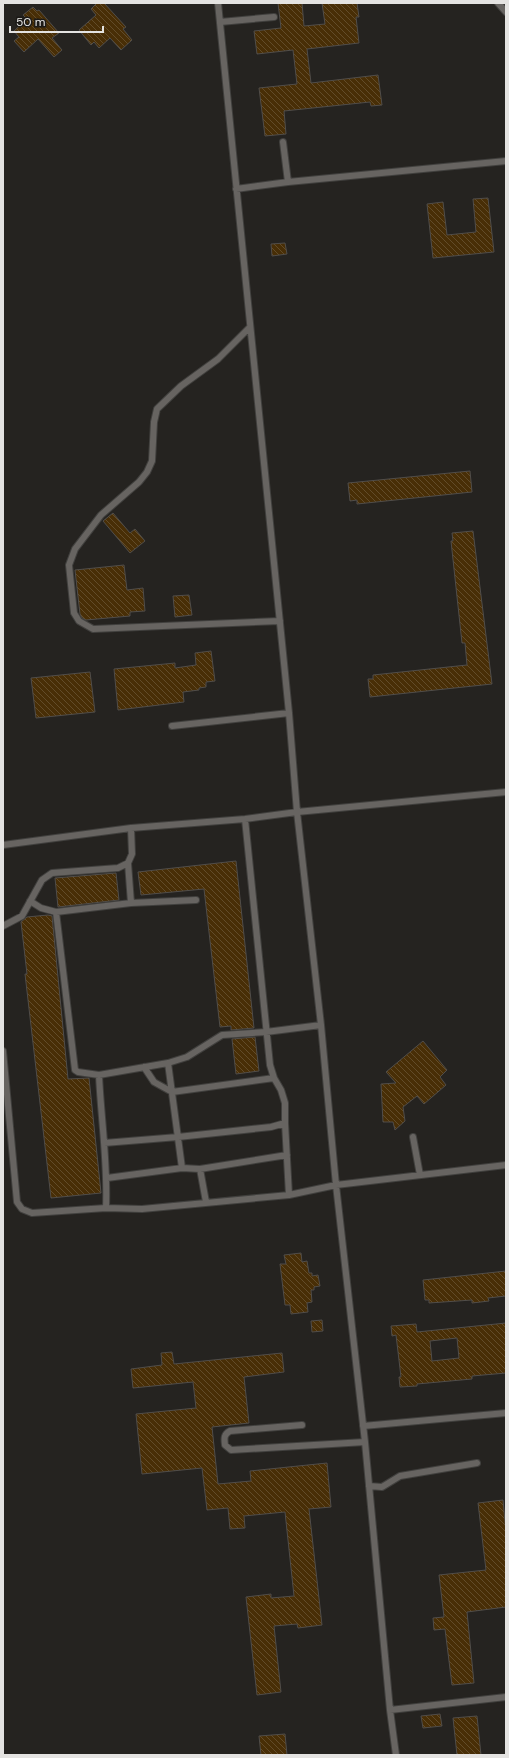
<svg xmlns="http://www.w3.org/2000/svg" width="509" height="1758" viewBox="0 0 509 1758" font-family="'DM Sans',sans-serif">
  <defs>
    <pattern id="building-back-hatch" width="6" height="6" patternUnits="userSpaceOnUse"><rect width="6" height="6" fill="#482e06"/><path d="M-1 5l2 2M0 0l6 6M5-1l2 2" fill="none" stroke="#624c2a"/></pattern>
  </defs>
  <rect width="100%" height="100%" fill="#252320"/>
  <path fill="url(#building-back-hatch)" stroke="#504d4a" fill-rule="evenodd" d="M 97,3 L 104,3 L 126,27 L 123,29 L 132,40 L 121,50 L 110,38 L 99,48 L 94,42 L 91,45 L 79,30 L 96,15 L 91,9 Z
    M 278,3 L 302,3 L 304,26 L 325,24 L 322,3 L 357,3 L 359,17 L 356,17 L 359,43 L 307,49 L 311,83 L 378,75 L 382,105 L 371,106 L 370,102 L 284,111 L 286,134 L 265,136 L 259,88 L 297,84 L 293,50 L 257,54 L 254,31 L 281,28 Z
    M 33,7 L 37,11 L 39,10 L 59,33 L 52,38 L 62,50 L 54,57 L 38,39 L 24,52 L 14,41 L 19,37 L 14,31 L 27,19 L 23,15 Z
    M 488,198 L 494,252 L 433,258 L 427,204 L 443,202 L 447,235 L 476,232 L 473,199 Z
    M 285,243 L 287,254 L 272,256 L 271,244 Z
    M 470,471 L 472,492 L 357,504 L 357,500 L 350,501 L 348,483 Z
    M 113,513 L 130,533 L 135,529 L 145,541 L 130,553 L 103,521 Z
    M 473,531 L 492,684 L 370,697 L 368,679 L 373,679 L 373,675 L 467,665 L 465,643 L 462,643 L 451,541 L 453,541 L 452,533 Z
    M 124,565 L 127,590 L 143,588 L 145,611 L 130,612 L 130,616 L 86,620 L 82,618 L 80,614 L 75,570 Z
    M 189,595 L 192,615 L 175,617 L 173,596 Z
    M 211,651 L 215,681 L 206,682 L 206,687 L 199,688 L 199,690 L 183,692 L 184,702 L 118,710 L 114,669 L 175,663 L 175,668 L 196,665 L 195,653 Z
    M 90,672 L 95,712 L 36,718 L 31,678 Z
    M 236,861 L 254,1028 L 231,1030 L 231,1026 L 220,1027 L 204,889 L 141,895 L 138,872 Z
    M 116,873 L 119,900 L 58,907 L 55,878 Z
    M 48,915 L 52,916 L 68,1079 L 89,1078 L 101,1193 L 51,1198 L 25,974 L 27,974 L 21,922 L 27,917 Z
    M 255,1037 L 259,1071 L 236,1074 L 232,1039 Z
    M 423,1041 L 447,1070 L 440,1077 L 446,1085 L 424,1104 L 417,1096 L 403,1107 L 405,1121 L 395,1130 L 393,1122 L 383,1122 L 381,1084 L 396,1083 L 386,1072 Z
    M 301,1253 L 302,1262 L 307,1261 L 309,1273 L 312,1273 L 312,1276 L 318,1275 L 320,1286 L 314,1287 L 314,1290 L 311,1290 L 312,1302 L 307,1303 L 308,1312 L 291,1314 L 290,1305 L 285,1305 L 280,1264 L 286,1264 L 284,1255 Z
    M 506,1271 L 506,1296 L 488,1298 L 489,1301 L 472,1303 L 472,1300 L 429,1303 L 429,1300 L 425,1300 L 423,1280 Z
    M 322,1320 L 323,1331 L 312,1332 L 311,1321 Z
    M 506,1323 L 506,1373 L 472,1376 L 472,1379 L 417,1384 L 417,1386 L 400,1387 L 399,1377 L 401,1377 L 396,1335 L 392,1336 L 391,1326 L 416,1324 L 417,1332 ZM 457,1338 L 459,1358 L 432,1361 L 430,1341 Z
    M 172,1352 L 174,1364 L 282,1353 L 284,1372 L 244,1377 L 249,1423 L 212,1427 L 218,1484 L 251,1481 L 250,1471 L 327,1463 L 331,1507 L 309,1509 L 322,1625 L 298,1628 L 297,1624 L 274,1626 L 281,1692 L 257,1695 L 246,1597 L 271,1594 L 271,1598 L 294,1596 L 285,1512 L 244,1516 L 245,1528 L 230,1529 L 228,1508 L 207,1510 L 202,1468 L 142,1474 L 136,1414 L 196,1408 L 193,1382 L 133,1388 L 131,1369 L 162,1365 L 161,1353 Z
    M 503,1500 L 506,1532 L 506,1607 L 467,1612 L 474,1683 L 452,1685 L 445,1629 L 434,1630 L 433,1618 L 444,1617 L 439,1575 L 486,1570 L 478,1503 Z
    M 440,1714 L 442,1726 L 423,1728 L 421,1716 Z
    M 477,1716 L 481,1755 L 457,1755 L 453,1718 Z
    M 285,1734 L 287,1755 L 261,1755 L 259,1736 Z"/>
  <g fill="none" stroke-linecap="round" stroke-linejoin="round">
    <g stroke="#41403e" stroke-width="8">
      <path id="lane" d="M 218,3 L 289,713 L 297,812 L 321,1025 L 336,1185 L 365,1442 L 390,1710 L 396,1755
        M 498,3 L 506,12
        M 220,22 L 274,17
        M 283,142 L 288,182
        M 236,189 L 288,182 L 506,161
        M 250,327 L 218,359 L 181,386 L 157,409 L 154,422 L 152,461 L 147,472 L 139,482 L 101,515 L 75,549 L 69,565 L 74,613 L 79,621 L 93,629 L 280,621
        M 172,726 L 289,713
        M 245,819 L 270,1065 L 274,1078 L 281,1090 L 285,1103 L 285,1123 L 289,1195
        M 3,845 L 131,828 L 245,819 L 297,812 L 506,792
        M 128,863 L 131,903
        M 30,901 L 41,908 L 56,912 L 131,903 L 196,900
        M 56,912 L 75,1070 L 78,1072 L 99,1075
        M 3,926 L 22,916 L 42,880 L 52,873 L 118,868 L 128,863 L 132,854 L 131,828
        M 3,1051 L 17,1202 L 22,1209 L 32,1213 L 106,1208 L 142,1209 L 289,1195 L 336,1185 L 506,1165
        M 168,1063 L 182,1168
        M 144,1067 L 154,1082 L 172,1092 L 274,1078
        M 413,1137 L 420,1175
        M 104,1143 L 178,1137 L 271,1127 L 285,1123
        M 200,1169 L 206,1202
        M 107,1178 L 182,1168 L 200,1169 L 287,1155
        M 106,1208 C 108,1163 101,1119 99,1075 L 168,1063 L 187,1057 L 222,1035 L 266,1032 L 321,1025
        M 302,1425 L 230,1431 C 224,1434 224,1438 225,1445 L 231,1450 L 365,1442
        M 363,1426 L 506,1413
        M 369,1486 L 382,1487 L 400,1476 L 477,1463
        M 390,1710 L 506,1697"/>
    </g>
    <use href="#lane" stroke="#676461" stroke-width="6"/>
  </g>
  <rect width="509" height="1758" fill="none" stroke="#e4e3e1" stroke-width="8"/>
  <path d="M10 26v6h93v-6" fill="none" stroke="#e4e3e1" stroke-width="2"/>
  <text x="16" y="26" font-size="12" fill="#e4e3e1" stroke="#1c1a17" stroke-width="3" paint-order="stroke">50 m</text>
</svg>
